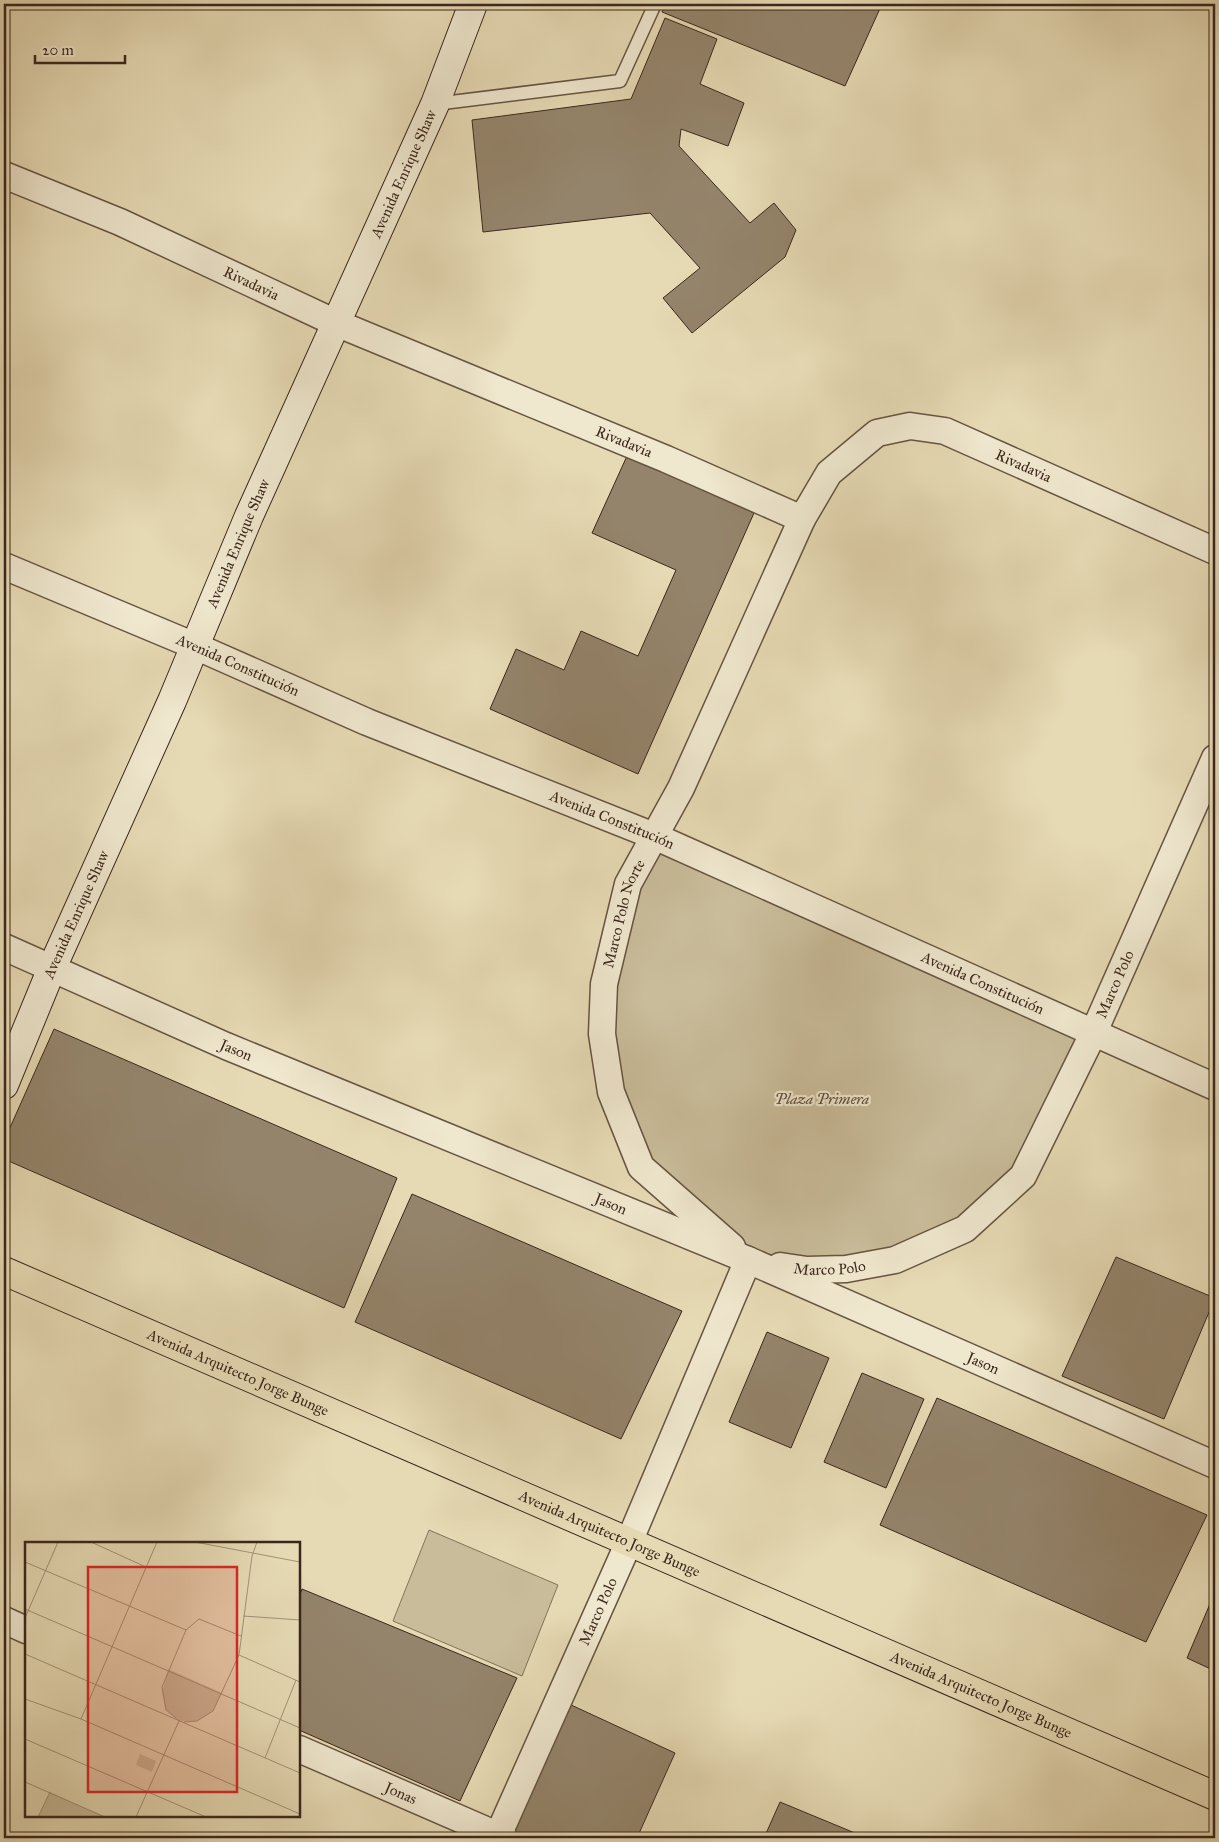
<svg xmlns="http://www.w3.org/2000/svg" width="1219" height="1842" viewBox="0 0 1219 1842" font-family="'IM FELL Great Primer',serif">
  <rect width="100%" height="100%" fill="#e6dab4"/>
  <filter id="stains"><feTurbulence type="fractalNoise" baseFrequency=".004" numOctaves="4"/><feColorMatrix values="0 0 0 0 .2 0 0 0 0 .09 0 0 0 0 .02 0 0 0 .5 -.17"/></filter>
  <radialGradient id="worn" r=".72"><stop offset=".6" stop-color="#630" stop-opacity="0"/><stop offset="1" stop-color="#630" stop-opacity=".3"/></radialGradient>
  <path fill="#c9bc9a" stroke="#82725b" d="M 654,836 L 1093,1034 L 1023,1176 L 895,1260 L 748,1260 L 641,1167 L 602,1034 Z
    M 429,1530 L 558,1585 L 522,1676 L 393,1621 Z"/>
  <path fill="#94846b" stroke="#3b271c" d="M 666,4 L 882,4 L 845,86 L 662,12 Z
    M 665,18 L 717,39 L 700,84 L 744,103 L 728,146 L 681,129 L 679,146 L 750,223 L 774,203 L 796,230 L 785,257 L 692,333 L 663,298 L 700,268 L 650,213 L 483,232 L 472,120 L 631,99 Z
    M 627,456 L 754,513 L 638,774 L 490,709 L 516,649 L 564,670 L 581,631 L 638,656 L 676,570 L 592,533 Z
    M 54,1029 L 397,1178 L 344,1308 L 4,1159 L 4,1141 Z
    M 412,1194 L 682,1311 L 621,1439 L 355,1322 Z
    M 1116,1257 L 1215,1298 L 1164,1419 L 1062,1376 Z
    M 767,1332 L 829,1358 L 791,1448 L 729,1422 Z
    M 862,1373 L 924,1399 L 886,1488 L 824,1462 Z
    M 937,1398 L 1207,1515 L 1146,1642 L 880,1525 Z
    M 302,1589 L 517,1678 L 460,1801 L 299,1730 L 299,1597 Z
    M 1215,1592 L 1215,1671 L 1187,1658 Z
    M 569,1704 L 675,1753 L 637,1838 L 530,1838 L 511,1830 Z
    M 780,1802 L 867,1838 L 764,1838 Z"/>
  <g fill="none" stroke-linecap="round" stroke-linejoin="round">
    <g stroke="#665442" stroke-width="15">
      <path id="lane" d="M 435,104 L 620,81 L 655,4"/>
    </g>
    <g stroke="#665442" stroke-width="29">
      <g id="street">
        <path id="s1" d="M 4,175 L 120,222 L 336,323 L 666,459 L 802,519 L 829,473 L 877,433 L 910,426 L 945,431 L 1215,551"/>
        <path id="s2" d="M 4,566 L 195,646 L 367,722 L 654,836 L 1215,1087"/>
        <path id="s3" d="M 4,947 L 226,1046 L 748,1260 L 1215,1465"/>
        <path id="s4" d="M 732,1247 L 641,1167 L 611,1092 L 602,1034 L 604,984 L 628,884 L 681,788 L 802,519"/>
        <path id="s5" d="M 780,1266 L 807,1270 L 846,1269 L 895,1260 L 965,1229 L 1023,1176 L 1093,1034 L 1215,758"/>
        <path d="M 4,1620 L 26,1630"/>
        <path id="s6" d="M 299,1749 L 504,1838"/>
        <path id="s7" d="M 497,1838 L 629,1542 L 748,1260"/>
      </g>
    </g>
    <g stroke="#3b271c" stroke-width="30">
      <g id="secondary">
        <path id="s8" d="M 4,1085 L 52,968 L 172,701 L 249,516 L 435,104 L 473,4"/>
      </g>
    </g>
    <g stroke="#3b271c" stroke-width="30">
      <g id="primary">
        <path id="s9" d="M 4,1271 L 1215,1796"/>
      </g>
    </g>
    <use href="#lane" stroke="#efe7ce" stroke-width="12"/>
    <use href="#street" stroke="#efe7ce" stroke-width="26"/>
    <use href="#secondary" stroke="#efe7ce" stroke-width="28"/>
    <use href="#primary" stroke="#e6dab4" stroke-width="28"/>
  </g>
  <g text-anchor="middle" stroke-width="4.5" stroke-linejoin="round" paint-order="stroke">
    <g font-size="15" fill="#3b271c" stroke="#efe7ce">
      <text dy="5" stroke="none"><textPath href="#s8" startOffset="995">Avenida Enrique Shaw</textPath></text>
      <text dy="5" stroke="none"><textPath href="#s1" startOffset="270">Rivadavia</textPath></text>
      <text dy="5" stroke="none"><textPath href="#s1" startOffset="675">Rivadavia</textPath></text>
      <text dy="5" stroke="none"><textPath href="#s1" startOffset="1140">Rivadavia</textPath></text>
      <text dy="5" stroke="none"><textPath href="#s8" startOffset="590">Avenida Enrique Shaw</textPath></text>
      <text dy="5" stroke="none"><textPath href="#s2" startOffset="254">Avenida Constitución</textPath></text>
      <text dy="5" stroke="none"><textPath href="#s2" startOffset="659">Avenida Constitución</textPath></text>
      <text dy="5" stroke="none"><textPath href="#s4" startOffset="384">Marco Polo Norte</textPath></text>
      <text dy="5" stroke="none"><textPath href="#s8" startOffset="185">Avenida Enrique Shaw</textPath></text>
      <text dy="5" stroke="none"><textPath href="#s2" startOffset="1064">Avenida Constitución</textPath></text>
      <text dy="5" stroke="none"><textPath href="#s5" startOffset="484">Marco Polo</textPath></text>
      <text dy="5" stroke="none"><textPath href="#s3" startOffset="254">Jason</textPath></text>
      <text dy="5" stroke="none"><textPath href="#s3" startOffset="659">Jason</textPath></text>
      <text dy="5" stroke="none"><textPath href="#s5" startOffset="50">Marco Polo</textPath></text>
      <text dy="5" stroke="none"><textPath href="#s3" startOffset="1064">Jason</textPath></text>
      <text dy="5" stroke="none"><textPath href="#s9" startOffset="255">Avenida Arquitecto Jorge Bunge</textPath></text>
      <text dy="5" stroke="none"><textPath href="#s9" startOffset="660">Avenida Arquitecto Jorge Bunge</textPath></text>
      <text dy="5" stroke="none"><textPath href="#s7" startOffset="248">Marco Polo</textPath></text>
      <text dy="5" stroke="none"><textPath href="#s9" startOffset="1065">Avenida Arquitecto Jorge Bunge</textPath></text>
      <text dy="5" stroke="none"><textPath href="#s6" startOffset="111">Jonas</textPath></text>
    </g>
    <g font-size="15" font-style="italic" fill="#5e4c3c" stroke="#efe7ce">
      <text x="822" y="1104">Plaza Primera</text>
    </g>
  </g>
  <g transform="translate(25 1542)">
    <rect width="275" height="275" fill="#e6dab4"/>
    <path d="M 143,127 L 197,151 L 188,169 L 172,179 L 154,179 L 141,168 L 137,151 ZM 115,212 L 131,219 L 127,230 L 111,223 ZM 25,250 L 80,275 L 13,275 Z" fill="#c9bc9a"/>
    <path fill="none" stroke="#a29277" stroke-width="1" d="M 66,0 L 121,25M 170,0 L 275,20M 0,20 L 161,88 L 174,77 L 216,94M 0,67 L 275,186M 218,74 L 275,78M 0,76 L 33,0M 0,112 L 275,231M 214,113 L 275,140M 0,157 L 56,177 L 275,272M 151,176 L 141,168 L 137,145 L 161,88M 56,177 L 132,0M 159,180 L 172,179 L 188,169 L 214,113 L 227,14 L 232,0M 0,197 L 181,275M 240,216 L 271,138M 0,240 L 80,275M 13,275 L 25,250M 111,275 L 154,179"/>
    <path fill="#d62828" fill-opacity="0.15" stroke="#d62828" stroke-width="2.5" d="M 63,25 L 212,25 L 212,250 L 63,250 Z"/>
    <rect width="275" height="275" fill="none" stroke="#3b271c" stroke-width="2.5"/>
  </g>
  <rect width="1219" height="1842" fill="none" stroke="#e6dab4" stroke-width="20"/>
  <rect x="5" y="5" width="1209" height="1832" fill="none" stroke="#3b271c" stroke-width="2.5"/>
  <rect x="10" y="10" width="1199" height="1822" fill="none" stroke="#3b271c"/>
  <path d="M35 55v8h90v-8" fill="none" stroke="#3b271c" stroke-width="2.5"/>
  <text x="42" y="55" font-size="15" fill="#3b271c" stroke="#efe7ce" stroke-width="4" paint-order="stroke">20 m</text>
  <rect width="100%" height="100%" filter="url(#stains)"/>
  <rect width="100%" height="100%" fill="url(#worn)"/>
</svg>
